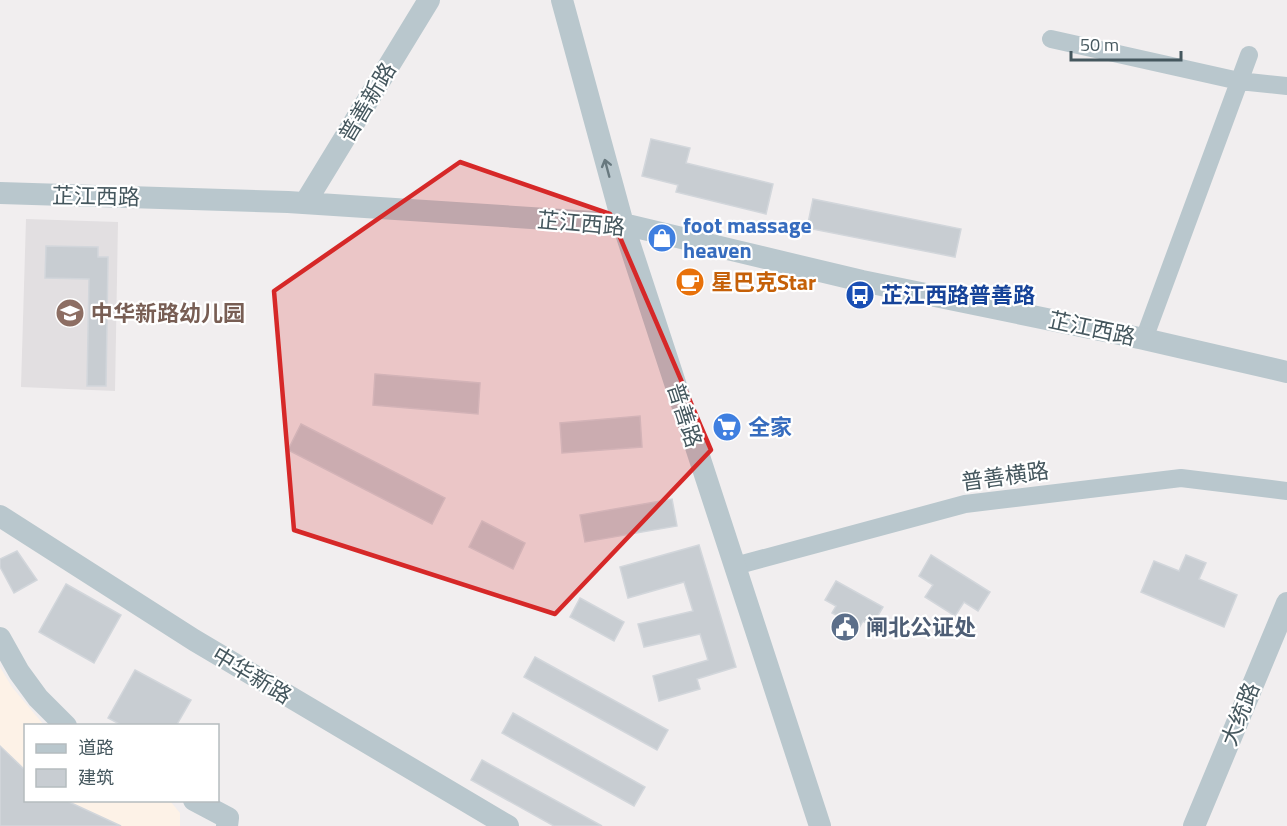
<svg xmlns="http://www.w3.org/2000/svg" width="1287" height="826" viewBox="0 0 1287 826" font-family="'Titillium Web','Noto Sans SC',sans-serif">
  <rect width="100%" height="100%" fill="#f1eeef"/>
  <path fill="#fdf2e7" d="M 0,667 L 12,687 L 44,725 L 26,726 L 26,800 L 167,801 L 171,802 L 180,813 L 180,826 L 0,826 Z"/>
  <path fill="#e2dfe1" d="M 26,219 L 118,222 L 115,391 L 21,387 Z"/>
  <path fill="#c8cdd2" stroke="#d2d6db" stroke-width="1.5" d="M 651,139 L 690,148 L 686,163 L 773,184 L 766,214 L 676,192 L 678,185 L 642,176 Z
    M 813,199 L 961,229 L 955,257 L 807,228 Z
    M 46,246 L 98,247 L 98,257 L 108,257 L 106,386 L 87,386 L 89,279 L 45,278 Z
    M 375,374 L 480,383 L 478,414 L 373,405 Z
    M 640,416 L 642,447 L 562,453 L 560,423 Z
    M 301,424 L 445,498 L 432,524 L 288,450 Z
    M 672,499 L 677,526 L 585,542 L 580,515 Z
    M 482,521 L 525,543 L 513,569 L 469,547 Z
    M 699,545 L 736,667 L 697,679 L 700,689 L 659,701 L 653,676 L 708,660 L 700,634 L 644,647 L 638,624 L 693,611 L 684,582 L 628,598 L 620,567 Z
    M 17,551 L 37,580 L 14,593 L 0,567 L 0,559 Z
    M 931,555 L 990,592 L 978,611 L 964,602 L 955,616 L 925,597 L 933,585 L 919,576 Z
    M 1186,555 L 1206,563 L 1199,579 L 1237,595 L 1224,627 L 1141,592 L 1154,561 L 1179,571 Z
    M 836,581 L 883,607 L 872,626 L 863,621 L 853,639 L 832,628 L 838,616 L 832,613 L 836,606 L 825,600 Z
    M 66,584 L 121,615 L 94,663 L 39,632 Z
    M 580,598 L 624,622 L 614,641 L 570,617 Z
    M 535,657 L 668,730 L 657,750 L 524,677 Z
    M 135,670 L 191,700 L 176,726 L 123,726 L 108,718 Z
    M 513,713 L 645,787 L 634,806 L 502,733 Z
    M 0,746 L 26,771 L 26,801 L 67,801 L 121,826 L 0,826 Z
    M 482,760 L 602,826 L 554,826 L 471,780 Z"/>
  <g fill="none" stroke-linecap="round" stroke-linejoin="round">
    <path stroke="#b9c7cd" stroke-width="18" d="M 1051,39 L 1239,81 L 1287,86
      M 1144,339 L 1249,55
      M 735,566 L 965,504 L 1181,478 L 1287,491"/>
    <path stroke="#b9c7cd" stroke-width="22" d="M 562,0 L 623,224 L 820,826
      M 0,193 L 288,202 L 623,224 L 862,281 L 1144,339 L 1287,372
      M 305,203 L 429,0
      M 0,516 L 194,640 L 508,826
      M 0,638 L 19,672 L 38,698 L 66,726
      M 194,800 L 228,818 L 227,826
      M 1194,826 L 1287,603"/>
  </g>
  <defs><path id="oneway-shaft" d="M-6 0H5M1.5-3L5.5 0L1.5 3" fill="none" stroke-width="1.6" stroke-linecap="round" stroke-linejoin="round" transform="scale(1.5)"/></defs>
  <use stroke="#68797f" href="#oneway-shaft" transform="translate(607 168) rotate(-105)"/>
  <path fill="#d62828" fill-opacity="0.2" stroke="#d62828" stroke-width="4.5" stroke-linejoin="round" d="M 460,162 L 610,214 L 711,450 L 555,614 L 294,530 L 274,291 Z"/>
  <defs>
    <g id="shop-disc" transform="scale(1.5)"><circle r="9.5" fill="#3f7fe0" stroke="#fff"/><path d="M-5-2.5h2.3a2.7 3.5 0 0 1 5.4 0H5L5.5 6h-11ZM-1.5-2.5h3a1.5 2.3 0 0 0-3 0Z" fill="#fff"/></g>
    <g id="cafe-disc" transform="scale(1.5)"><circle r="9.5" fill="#e8710a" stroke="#fff"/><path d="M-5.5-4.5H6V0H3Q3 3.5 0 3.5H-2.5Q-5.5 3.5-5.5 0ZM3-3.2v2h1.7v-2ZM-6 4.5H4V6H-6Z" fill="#fff"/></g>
    <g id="bus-disc" transform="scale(1.5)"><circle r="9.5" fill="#1a4fb4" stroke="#fff"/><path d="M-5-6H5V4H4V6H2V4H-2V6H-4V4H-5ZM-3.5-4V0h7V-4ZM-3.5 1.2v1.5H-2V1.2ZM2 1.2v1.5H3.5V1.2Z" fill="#fff"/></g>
    <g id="school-disc" transform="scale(1.5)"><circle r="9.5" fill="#8d6e63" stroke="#fff"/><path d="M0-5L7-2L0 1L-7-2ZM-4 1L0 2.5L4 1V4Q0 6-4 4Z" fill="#fff"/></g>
    <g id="supermarket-disc" transform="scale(1.5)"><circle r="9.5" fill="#3f7fe0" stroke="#fff"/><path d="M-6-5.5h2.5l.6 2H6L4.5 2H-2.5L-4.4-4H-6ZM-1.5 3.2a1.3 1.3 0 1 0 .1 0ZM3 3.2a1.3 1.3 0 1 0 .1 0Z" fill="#fff"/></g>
    <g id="civic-disc" transform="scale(1.5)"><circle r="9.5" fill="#5c6f8a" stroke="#fff"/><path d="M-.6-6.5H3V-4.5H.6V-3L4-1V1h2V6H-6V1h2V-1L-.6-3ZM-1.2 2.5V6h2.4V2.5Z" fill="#fff"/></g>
  </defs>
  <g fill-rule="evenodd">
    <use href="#shop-disc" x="662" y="238"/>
    <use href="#cafe-disc" x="690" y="282"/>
    <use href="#bus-disc" x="860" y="295"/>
    <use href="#school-disc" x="70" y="313"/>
    <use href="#supermarket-disc" x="727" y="427"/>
    <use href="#civic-disc" x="845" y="627"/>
  </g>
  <g text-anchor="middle" stroke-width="4.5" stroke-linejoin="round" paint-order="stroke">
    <g font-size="22" fill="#45575e" stroke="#fff">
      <text transform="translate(367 102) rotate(-59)" y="8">普善新路</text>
      <text transform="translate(96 196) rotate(1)" y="8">芷江西路</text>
      <text transform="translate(581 223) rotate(5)" y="8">芷江西路</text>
      <text transform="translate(1092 328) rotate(12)" y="8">芷江西路</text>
      <text transform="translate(685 415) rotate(72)" y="8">普善路</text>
      <text transform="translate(1005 476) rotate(-8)" y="8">普善横路</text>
      <text transform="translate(252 675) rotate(31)" y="8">中华新路</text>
      <text transform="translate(1240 714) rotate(-68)" y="8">大统路</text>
    </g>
    <g font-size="22" font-weight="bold" fill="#366cbe" stroke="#fff" text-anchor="start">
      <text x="683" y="233">foot massage<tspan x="683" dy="25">heaven</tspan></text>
      <text x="748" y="435">全家</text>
    </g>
    <g font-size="22" font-weight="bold" fill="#c56008" stroke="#fff" text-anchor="start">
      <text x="711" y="290">星巴克Star</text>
    </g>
    <g font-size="22" font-weight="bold" fill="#164399" stroke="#fff" text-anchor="start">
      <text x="881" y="303">芷江西路普善路</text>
    </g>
    <g font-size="22" font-weight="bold" fill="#785e54" stroke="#fff" text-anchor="start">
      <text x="91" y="321">中华新路幼儿园</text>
    </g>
    <g font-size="22" font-weight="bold" fill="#4e5e75" stroke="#fff" text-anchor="start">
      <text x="866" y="635">闸北公证处</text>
    </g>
  </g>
  <rect x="24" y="724" width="195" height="78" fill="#ffffff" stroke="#b5bcbf" stroke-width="1.5"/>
  <rect x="36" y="744" width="30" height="9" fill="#b9c7cd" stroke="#b5bcbf" stroke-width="1.5"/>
  <text x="78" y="754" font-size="18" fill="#45575e">道路</text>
  <rect x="36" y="769" width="30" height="18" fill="#c8cdd2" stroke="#b5bcbf" stroke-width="1.5"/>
  <text x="78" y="784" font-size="18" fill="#45575e">建筑</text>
  <path d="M1071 51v9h110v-9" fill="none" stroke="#45575e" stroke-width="3"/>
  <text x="1080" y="51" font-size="18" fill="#45575e" stroke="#ffffff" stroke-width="4.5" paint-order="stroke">50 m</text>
</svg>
